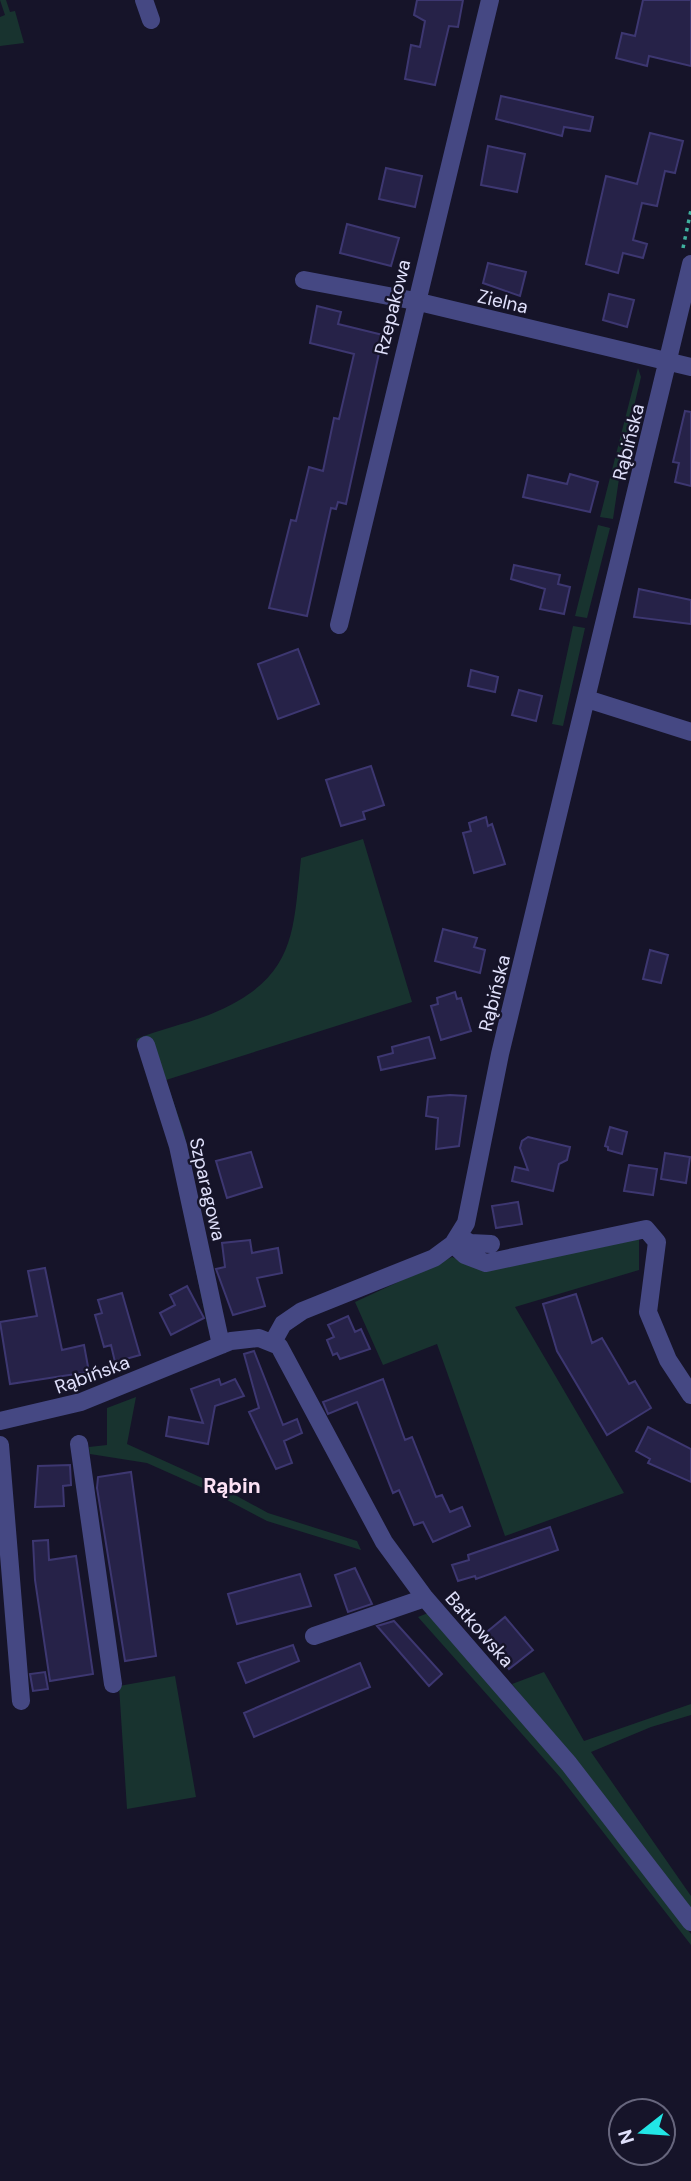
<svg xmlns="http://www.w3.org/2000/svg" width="691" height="2181" viewBox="0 0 691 2181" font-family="'DM Sans',sans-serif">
  <rect width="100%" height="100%" fill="#161429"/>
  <path fill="#18332f" d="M 6,0 L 10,12 L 15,11 L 24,43 L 0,46 L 0,17 L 5,15 L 0,0 Z
    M 638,368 L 641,377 L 623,452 L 613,519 L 600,517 Z
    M 598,525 L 610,528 L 587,618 L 575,616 Z
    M 573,626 L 585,628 L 563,726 L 552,724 Z
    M 363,839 L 412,1002 L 166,1080 L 184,1133 L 223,1323 L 208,1329 L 169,1140 L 136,1039 C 163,1028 192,1023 218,1011 C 296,976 293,933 301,858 Z
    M 639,1237 L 639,1270 L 515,1307 L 624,1493 L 505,1536 L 437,1344 L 383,1365 L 355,1302 L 452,1257 L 487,1271 Z
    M 136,1397 L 127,1444 L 213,1483 L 268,1513 L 357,1541 L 361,1550 L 267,1521 L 212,1492 L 147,1463 L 90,1454 L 89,1447 L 107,1445 L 107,1408 Z
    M 428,1613 L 564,1769 L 691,1934 L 691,1945 L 561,1778 L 418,1617 Z
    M 544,1672 L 584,1741 L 691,1704 L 691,1715 L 651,1727 L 591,1752 L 691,1896 L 691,1909 L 512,1684 Z
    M 175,1676 L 196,1797 L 127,1809 L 119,1686 Z"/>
  <path fill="#262248" stroke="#3d3771" stroke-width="2" d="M 417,0 L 463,0 L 458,27 L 449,26 L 435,85 L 405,79 L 411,45 L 420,47 L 425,21 L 414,15 Z
    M 643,0 L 691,0 L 691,66 L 649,56 L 647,66 L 616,58 L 622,33 L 635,36 Z
    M 501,96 L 593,117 L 590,131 L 564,127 L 562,136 L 496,119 Z
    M 650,133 L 683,141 L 675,173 L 665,171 L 657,206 L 642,203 L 633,240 L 647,244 L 643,258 L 623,253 L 618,273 L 586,264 L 606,176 L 637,184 Z
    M 488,146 L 525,154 L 517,192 L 481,185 Z
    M 386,168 L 422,176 L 415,207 L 379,199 Z
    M 347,224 L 399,238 L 391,266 L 340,253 Z
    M 488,263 L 526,272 L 520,296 L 483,283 Z
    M 609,294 L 634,300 L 627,327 L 603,320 Z
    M 317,306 L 341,312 L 338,324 L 383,335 L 346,504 L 338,502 L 336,509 L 331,508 L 307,616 L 269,608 L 291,520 L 296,521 L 309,467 L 323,471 L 334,418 L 339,419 L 354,354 L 310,343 Z
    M 685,411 L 691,412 L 691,486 L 675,482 L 679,463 L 673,462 Z
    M 570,474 L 598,482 L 590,512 L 523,497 L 528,475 L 567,484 Z
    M 514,565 L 560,575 L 558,584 L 570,587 L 564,614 L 540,609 L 545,589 L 511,579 Z
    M 639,589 L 691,600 L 691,624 L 634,617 Z
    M 298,649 L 319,704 L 278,719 L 258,664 Z
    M 471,670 L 498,677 L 495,692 L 468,686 Z
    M 519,690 L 542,696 L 536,721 L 512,715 Z
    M 371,766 L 384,805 L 363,812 L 365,819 L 341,826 L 326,780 Z
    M 486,817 L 488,826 L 492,824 L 505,864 L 474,873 L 463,833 L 471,831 L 469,823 Z
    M 443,929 L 477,938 L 474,947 L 485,950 L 480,973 L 435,961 Z
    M 650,950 L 668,955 L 661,983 L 643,979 Z
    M 455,992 L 457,999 L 461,998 L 471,1031 L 441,1040 L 431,1006 L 438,1004 L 437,998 Z
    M 429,1037 L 435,1058 L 381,1070 L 378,1057 L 393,1053 L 392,1047 Z
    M 450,1095 L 466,1096 L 459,1146 L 436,1149 L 438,1118 L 426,1116 L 428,1097 Z
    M 610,1127 L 627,1132 L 622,1154 L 608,1150 L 608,1147 L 605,1146 Z
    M 528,1137 L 570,1147 L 567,1160 L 559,1164 L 553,1191 L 512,1181 L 515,1167 L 528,1170 L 520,1148 L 522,1141 Z
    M 251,1152 L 262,1187 L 227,1198 L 216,1161 Z
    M 665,1153 L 690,1157 L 686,1183 L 661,1179 Z
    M 629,1165 L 657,1169 L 653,1195 L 624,1191 Z
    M 518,1202 L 522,1224 L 496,1228 L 492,1206 Z
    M 250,1240 L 252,1253 L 278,1248 L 282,1273 L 257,1278 L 265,1306 L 233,1315 L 216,1269 L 225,1267 L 222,1243 Z
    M 45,1268 L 62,1350 L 84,1345 L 89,1372 L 10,1384 L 0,1322 L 37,1316 L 28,1271 Z
    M 187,1286 L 204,1318 L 171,1335 L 160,1313 L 175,1305 L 170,1295 Z
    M 122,1293 L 140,1355 L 115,1362 L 111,1345 L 104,1347 L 95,1315 L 102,1313 L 98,1300 Z
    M 576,1294 L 592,1343 L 602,1338 L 629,1384 L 635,1381 L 651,1408 L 607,1435 L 557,1351 L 543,1304 Z
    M 348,1316 L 355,1332 L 361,1329 L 370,1349 L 340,1359 L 337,1353 L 333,1355 L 327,1340 L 334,1337 L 328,1325 Z
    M 254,1351 L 283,1425 L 297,1419 L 302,1433 L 284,1441 L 292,1463 L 276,1469 L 249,1412 L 259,1408 L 244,1354 Z
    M 219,1379 L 221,1385 L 235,1379 L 244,1396 L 215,1406 L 208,1444 L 166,1436 L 169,1417 L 203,1423 L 191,1389 Z
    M 383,1379 L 405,1440 L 412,1437 L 436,1497 L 442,1495 L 450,1512 L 462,1507 L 470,1526 L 433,1542 L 423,1522 L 414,1525 L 399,1490 L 393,1493 L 357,1402 L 328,1414 L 323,1402 Z
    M 648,1427 L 691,1449 L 691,1482 L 648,1463 L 650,1459 L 636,1451 Z
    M 70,1465 L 71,1485 L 63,1486 L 64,1506 L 35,1507 L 38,1466 Z
    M 131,1472 L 156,1656 L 125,1661 L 97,1488 L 98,1477 Z
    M 550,1527 L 558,1550 L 476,1579 L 475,1576 L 458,1581 L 452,1565 L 469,1560 L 468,1555 Z
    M 48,1540 L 49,1560 L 76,1556 L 93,1674 L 50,1681 L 35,1580 L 33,1541 Z
    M 355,1568 L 372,1604 L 348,1612 L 335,1575 Z
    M 300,1574 L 311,1606 L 237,1624 L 228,1594 Z
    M 505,1617 L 533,1650 L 509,1669 L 482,1636 Z
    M 394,1621 L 442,1674 L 429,1686 L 377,1626 Z
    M 293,1645 L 299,1661 L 246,1683 L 238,1663 Z
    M 360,1663 L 370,1687 L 254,1737 L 244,1713 Z
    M 45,1672 L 48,1689 L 33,1691 L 30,1674 Z"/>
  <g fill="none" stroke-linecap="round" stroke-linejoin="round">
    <path stroke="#3fb09e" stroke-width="3.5" stroke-dasharray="3.5 5" stroke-linecap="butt" d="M 683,248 L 691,210"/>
    <path stroke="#454883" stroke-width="18" d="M 144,0 L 151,20
      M 304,280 L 415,301 L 691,367
      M 339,625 L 490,0
      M 587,699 L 691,732
      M 146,1045 L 178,1146 L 221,1345
      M 459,1237 L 470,1243 L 491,1244
      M 453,1244 L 465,1255 L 486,1263 L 646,1229 L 657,1242 L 648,1312 L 668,1360 L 691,1395
      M 273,1342 L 283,1324 L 302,1311 L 434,1258 L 453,1244 L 466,1223 L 500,1054 L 691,264
      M 0,1421 L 81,1402 L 231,1341 L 259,1338 L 279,1346 L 384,1542 L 425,1598 L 569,1764 L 691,1922
      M 79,1444 L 113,1684
      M 0,1445 L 21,1701
      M 314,1636 L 425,1598"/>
  </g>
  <g text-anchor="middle" stroke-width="5" stroke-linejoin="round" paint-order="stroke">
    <g font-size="19" fill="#e0e0fb" stroke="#161429">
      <text transform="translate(503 301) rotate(13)" y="7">Zielna</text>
      <text transform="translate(392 307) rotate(-76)" y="7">Rzepakowa</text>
      <text transform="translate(628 442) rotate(-76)" y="7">Rąbińska</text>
      <text transform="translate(494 993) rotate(-76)" y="7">Rąbińska</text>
      <text transform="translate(208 1189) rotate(77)" y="7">Szparagowa</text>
      <text transform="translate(92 1374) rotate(-20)" y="7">Rąbińska</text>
      <text transform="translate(480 1629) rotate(49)" y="7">Batkowska</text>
    </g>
    <g font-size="21" font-weight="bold" fill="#fce2f5" stroke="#161429">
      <text x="232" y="1493">Rąbin</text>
    </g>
  </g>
  <g transform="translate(642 2132) rotate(253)"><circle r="33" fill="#161429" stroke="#67667d" stroke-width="2"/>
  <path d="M0-5L12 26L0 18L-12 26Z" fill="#22e6e6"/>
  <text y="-10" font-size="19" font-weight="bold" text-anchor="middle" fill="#e0e0fb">N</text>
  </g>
</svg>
